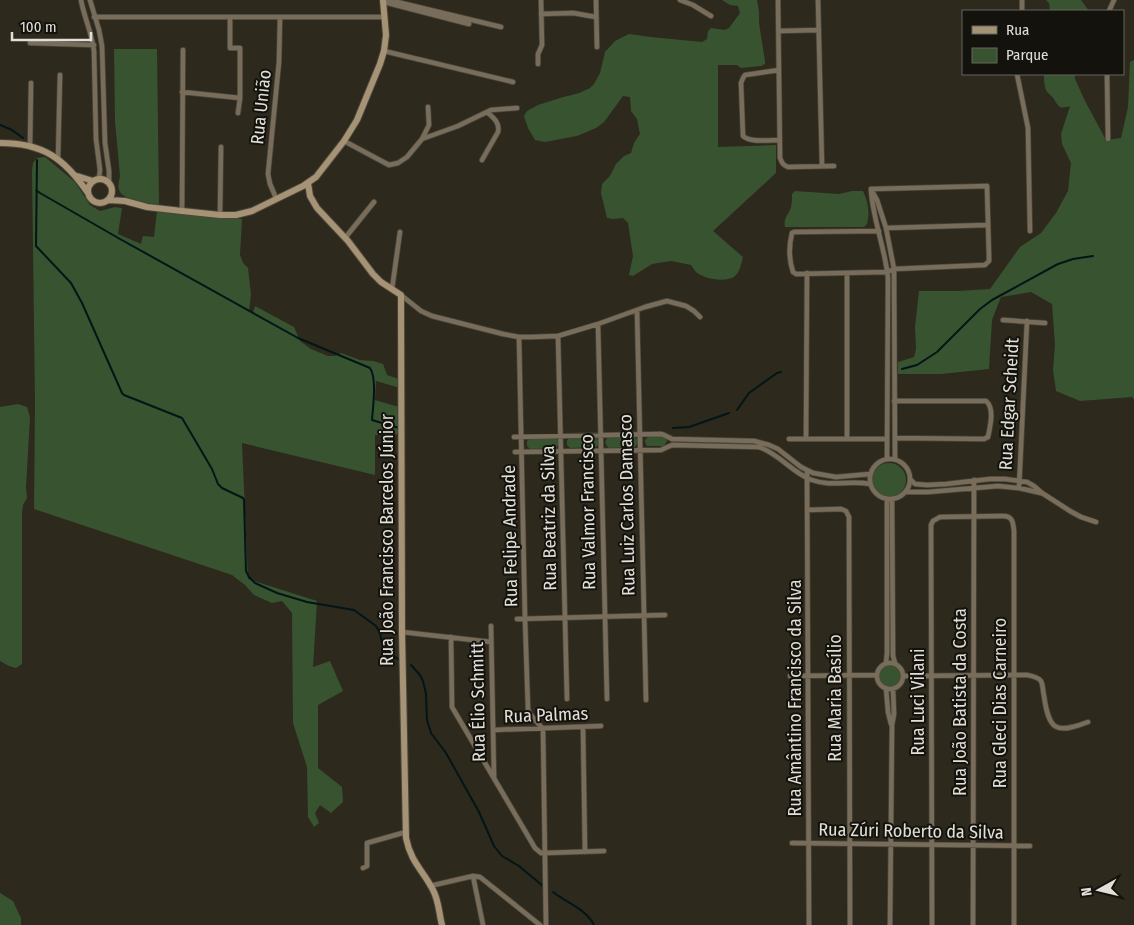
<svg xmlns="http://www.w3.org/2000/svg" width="1134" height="925" viewBox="0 0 1134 925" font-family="'Fira Sans Condensed',sans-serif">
  <rect width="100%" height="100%" fill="#2d291d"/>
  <path fill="#385330" d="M 722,0 L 757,0 L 759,12 L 759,23 L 765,61 L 765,64 L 761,66 L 741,68 L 737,65 L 718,65 L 718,147 L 776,145 L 776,173 L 713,231 L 743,257 C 741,264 740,272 735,276 C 727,283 703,279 696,272 C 694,270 693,267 691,265 L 671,261 L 652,264 L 633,276 L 629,275 L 633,256 L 628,223 L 623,218 L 613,219 L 607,218 L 601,193 L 602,184 L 610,176 L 616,164 L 624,156 L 631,153 L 634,143 L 640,134 L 637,119 L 631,111 L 630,97 L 623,96 L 604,122 L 596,128 L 577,136 L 545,142 L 535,140 L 528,128 L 524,116 L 527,111 L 538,105 L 560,98 L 579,93 L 590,88 L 594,84 L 600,73 L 605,52 L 615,41 L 629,34 L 651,37 L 702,42 L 707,39 L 708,31 L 711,28 L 725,30 L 729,28 L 740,13 L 738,6 L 730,5 Z
    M 1046,0 L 1081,0 L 1089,11 L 1050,11 L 1049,3 Z
    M 114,49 L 157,49 L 159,205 C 150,203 125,201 120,192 C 117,187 119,181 120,176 L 115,121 Z
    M 1134,60 L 1134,400 L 1132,397 L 1080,401 L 1056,391 L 1053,370 L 1055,345 L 1052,304 L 1031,292 L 1001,297 L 992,320 L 989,369 L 941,374 L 898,374 L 898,362 L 914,357 L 916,349 L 915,327 L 919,291 L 958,291 L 990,289 L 1020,247 L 1041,233 L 1056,213 L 1068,191 L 1071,163 L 1062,144 L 1061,134 L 1070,106 C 1060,109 1059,108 1054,99 C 1051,95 1052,97 1048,93 C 1044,88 1044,81 1044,74 L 1075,74 L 1075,79 L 1085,101 L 1106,140 L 1121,138 L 1128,107 L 1130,62 Z
    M 45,157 L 75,182 L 90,205 L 100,211 L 115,207 L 122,208 L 118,234 L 141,244 L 143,236 L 154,237 L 157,211 L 242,219 L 240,255 L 243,263 L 248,268 L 251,294 L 249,311 L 253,313 L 255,306 L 294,327 L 300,341 L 311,349 L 328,356 L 335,356 L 341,353 L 360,360 L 373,361 L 383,364 L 387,375 L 399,379 L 400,388 L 376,381 L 375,400 L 399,407 L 400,434 L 375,435 L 375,475 L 242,443 L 248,579 L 317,601 L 313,667 L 330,661 L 343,691 L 318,705 L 318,768 L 342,787 L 343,802 L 331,813 L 320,805 L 315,813 L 319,823 L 314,827 L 308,817 L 307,767 L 293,723 L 292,613 L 282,601 L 272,603 L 254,595 L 245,585 L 232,575 L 34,509 L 35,402 L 32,171 L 33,163 L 37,158 Z
    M 795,191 L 839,194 L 852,191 L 863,191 C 868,202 870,212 867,224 L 864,227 L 785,227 C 783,217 789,215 791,207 C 792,203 792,198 792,194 Z
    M 18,404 L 27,407 L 30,417 L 26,487 L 27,498 L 23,505 L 22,513 L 22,664 L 16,668 L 9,666 L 0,661 L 0,407 Z
    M 663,436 L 666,438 L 667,441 L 664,446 L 647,446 L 645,442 L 645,440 L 648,437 Z
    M 595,437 L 599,441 L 599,444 L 596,447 L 570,448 L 567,445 L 567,441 L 569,438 Z
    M 608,437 L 634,437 L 638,440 L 638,443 L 635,447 L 609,448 L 607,446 L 605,442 Z
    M 555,438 L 559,441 L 559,444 L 556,448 L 530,449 L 527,446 L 527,441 L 529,439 Z
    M872 480a17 17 0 1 1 34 0a17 17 0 1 1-34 0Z
    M879 676a11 11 0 1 1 22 0a11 11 0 1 1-22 0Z
    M 0,893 L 13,901 L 21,918 L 21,925 L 0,925 Z"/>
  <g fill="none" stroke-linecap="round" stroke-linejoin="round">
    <path stroke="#021618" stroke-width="2" d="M 0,125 L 12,130 L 23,138
      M 37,160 L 36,246 L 71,283 L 82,303 L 122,393 L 124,395 L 182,418 L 212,469 L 218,484 L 222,488 L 243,498 L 244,500 L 246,571 L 249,577 L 255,583 L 277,593 L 307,602 L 354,610 L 376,626 L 380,633 L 382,644 L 387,653 L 400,660
      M 36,190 L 40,193 L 120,239 L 298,338 L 370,368 C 377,378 373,407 372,420 L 399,428
      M 902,369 L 917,365 L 937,352 L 980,309 L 992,300 L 1058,264 L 1073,259 L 1093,256
      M 737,410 L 749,393 L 777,373 L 781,372
      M 673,428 L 689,427 L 729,413
      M 411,665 L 420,675 L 423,681 L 426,694 L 427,720 L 431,733 L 446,753 L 479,812 L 494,846 L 502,856 L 519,866 L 543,886
      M 553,892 C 567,903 586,909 594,925"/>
    <g stroke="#4a463b" stroke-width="6">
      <path id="street" d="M 81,0 C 84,17 92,33 94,51 L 96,139 L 100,170 L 99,179
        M 90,0 L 99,30 L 102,46 L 105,143 L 109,171 L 109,183
        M 389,0 L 501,27
        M 596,0 L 597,47
        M 680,0 L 693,5 L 711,16
        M 778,0 L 780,158 C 782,163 783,165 788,167 L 834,166
        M 818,0 L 822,166
        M 384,2 L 469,24
        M 1022,11 L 1022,0
        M 1109,11 L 1114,0
        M 541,14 L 573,13 L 596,17
        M 94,17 L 385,17
        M 779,31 L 819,30
        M 30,43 L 94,45
        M 384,51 L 513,82
        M 538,64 L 538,54 L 542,45 L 541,0
        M 779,70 L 745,75 L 743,78 L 741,83 L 743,136 C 750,143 770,140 780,140
        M 1017,74 L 1028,128 L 1030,231
        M 1107,74 L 1108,139
        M 182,92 L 240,98 L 240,48 L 230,48 L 230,17
        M 238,113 L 240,98
        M 422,139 L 429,125 L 428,107
        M 344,141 L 389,165 L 398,163 L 407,157 L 422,139 L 458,126 L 491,110 L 517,108
        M 30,147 L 31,83
        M 58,159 L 60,75
        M 482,160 L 498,132 C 500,123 494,118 487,112
        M 871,189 L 987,186 L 989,256 L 989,261 L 985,265 L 894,269 L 887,272 L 796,274 L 793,272 C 789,260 789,245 792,233 L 794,232 L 879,231
        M 871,189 L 877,200 L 886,228 L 894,269 L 895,459
        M 871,190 C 873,220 885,248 888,278 L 887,459
        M 276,198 L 270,184 L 268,174 L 279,62 L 280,17
        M 182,211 L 183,50
        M 220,215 L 221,147
        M 886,228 L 988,225
        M 345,238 L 374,202
        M 847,273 L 847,439
        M 392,289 L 400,232
        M 401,295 L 421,311 L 432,316 L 503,334 L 519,337 L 532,337 L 558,336 L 598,324 L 645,307 L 667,301 L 686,306 L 694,311 L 700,317
        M 637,310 L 646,700
        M 1003,320 L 1045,323
        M 598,324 L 607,699
        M 558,336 L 567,699
        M 519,337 L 525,619 L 528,709 L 530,714 L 543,729 L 546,925
        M 894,401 L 986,401 C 995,408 990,427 988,437 L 984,439 L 895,438
        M 514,437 L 661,434 L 664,435 L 672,439
        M 672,439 L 754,441 L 769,445 L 778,449 L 801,467 L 813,473 L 836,477 L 870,474
        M 789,439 L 887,439
        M 806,439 L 807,273
        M 672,445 L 759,447 C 780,454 792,473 812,480 C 831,487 851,480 870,484
        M 515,452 L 661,450 L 672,445
        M870 479a20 20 0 1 1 40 0a20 20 0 1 1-40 0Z
        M 807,471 L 809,925
        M 910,479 L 915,484 L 927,485 L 946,484 L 990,479 L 1005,479 L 1027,482 L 1034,486 L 1042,493 L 1070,511 L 1081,517 L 1096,522
        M 1019,488 L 1027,321
        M 906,492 L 928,492 L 998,486 L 1019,488 L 1041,493
        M 892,499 L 893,656 L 895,663
        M 807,510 L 841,509 L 846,511 L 849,517 L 850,925
        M 517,619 L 665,615
        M 491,626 L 494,777
        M 402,632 L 491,642
        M 451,637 L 452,707 L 535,848 L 541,853 L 545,853 L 604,851
        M877 676a13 13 0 1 1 26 0a13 13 0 1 1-26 0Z
        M 886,663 L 887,653 L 887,499
        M 790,676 L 877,675
        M 904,676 L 1027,675 C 1032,676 1038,677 1041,681 C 1043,685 1043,692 1044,696 C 1049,731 1056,734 1088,722
        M 886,688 L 888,712 L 891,724
        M 583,727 L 585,852
        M 493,730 L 601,726
        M 792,843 L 1030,846
        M 363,868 L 367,866 L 367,843 L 406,832
        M 473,876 L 483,925
        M 430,886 L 473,876 L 480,877 L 540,925
        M 890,925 L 892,725 L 894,714 L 893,689
        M 932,925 L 931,525 L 933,521 L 940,517 L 1003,516 C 1013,516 1013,523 1014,531 L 1014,925
        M 973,925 L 974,480"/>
    </g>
    <g stroke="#4a463b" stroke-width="8">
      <path id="secondary" d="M 0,143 C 43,143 64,158 88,193
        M 77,176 L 93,181
        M88 191a12 12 0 1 1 24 0a12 12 0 1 1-24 0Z
        M 308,183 L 310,196 L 317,208 L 348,241 L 373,274 L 381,282 L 401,295 L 402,632 L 406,838 C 411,863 423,870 433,890 C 439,901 439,914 442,925
        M 109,200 L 125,201 L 147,207 L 182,211 L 220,215 L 236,215 L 252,211 L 303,186 L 316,177 L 344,141 L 357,120 L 380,64 L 384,51 L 386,35 L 383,0"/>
    </g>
    <use href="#street" stroke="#786c5a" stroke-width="4.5"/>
    <use href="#secondary" stroke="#a69275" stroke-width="6"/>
  </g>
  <g text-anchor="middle" stroke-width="4" stroke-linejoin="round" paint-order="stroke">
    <g font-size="18" fill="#e2dfd8" stroke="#13120c">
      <text transform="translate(261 107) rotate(-84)" y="6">Rua União</text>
      <text transform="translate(1009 404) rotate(-87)" y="6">Rua Edgar Scheidt</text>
      <text transform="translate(627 505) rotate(-91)" y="6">Rua Luiz Carlos Damasco</text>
      <text transform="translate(588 512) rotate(-91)" y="6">Rua Valmor Francisco</text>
      <text transform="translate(549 518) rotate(-91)" y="6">Rua Beatriz da Silva</text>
      <text transform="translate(510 536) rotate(-91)" y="6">Rua Felipe Andrade</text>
      <text transform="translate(387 540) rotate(-90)" y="6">Rua João Francisco Barcelos Júnior</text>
      <text transform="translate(795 698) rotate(-90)" y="6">Rua Amântino Francisco da Silva</text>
      <text transform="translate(835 698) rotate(-90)" y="6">Rua Maria Basílio</text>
      <text transform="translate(478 702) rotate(-91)" y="6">Rua Élio Schmitt</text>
      <text transform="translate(918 702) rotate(-90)" y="6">Rua Luci Vilani</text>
      <text transform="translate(960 702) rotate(-90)" y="6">Rua João Batista da Costa</text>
      <text transform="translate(1000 703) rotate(-90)" y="6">Rua Gleci Dias Carneiro</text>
      <text transform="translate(546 715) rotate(-2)" y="6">Rua Palmas</text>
      <text transform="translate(911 831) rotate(1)" y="6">Rua Zúri Roberto da Silva</text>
    </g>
  </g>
  <rect x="962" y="10" width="162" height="65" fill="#13120c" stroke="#66645e"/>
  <rect x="972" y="26" width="25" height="8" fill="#a69275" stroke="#66645e"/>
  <text x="1006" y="35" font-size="15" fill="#e2dfd8">Rua</text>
  <rect x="972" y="48" width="25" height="15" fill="#385330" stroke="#66645e"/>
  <text x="1006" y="60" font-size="15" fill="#e2dfd8">Parque</text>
  <g transform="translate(1099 890) rotate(262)" stroke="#13120c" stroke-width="4" paint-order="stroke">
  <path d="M0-4L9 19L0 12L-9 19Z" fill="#e2dfd8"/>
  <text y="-8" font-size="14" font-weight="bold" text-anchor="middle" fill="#e2dfd8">N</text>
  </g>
  <path d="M12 32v8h79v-8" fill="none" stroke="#e2dfd8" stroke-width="2.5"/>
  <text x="20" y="32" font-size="15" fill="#e2dfd8" stroke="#13120c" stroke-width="4" paint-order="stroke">100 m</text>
</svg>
